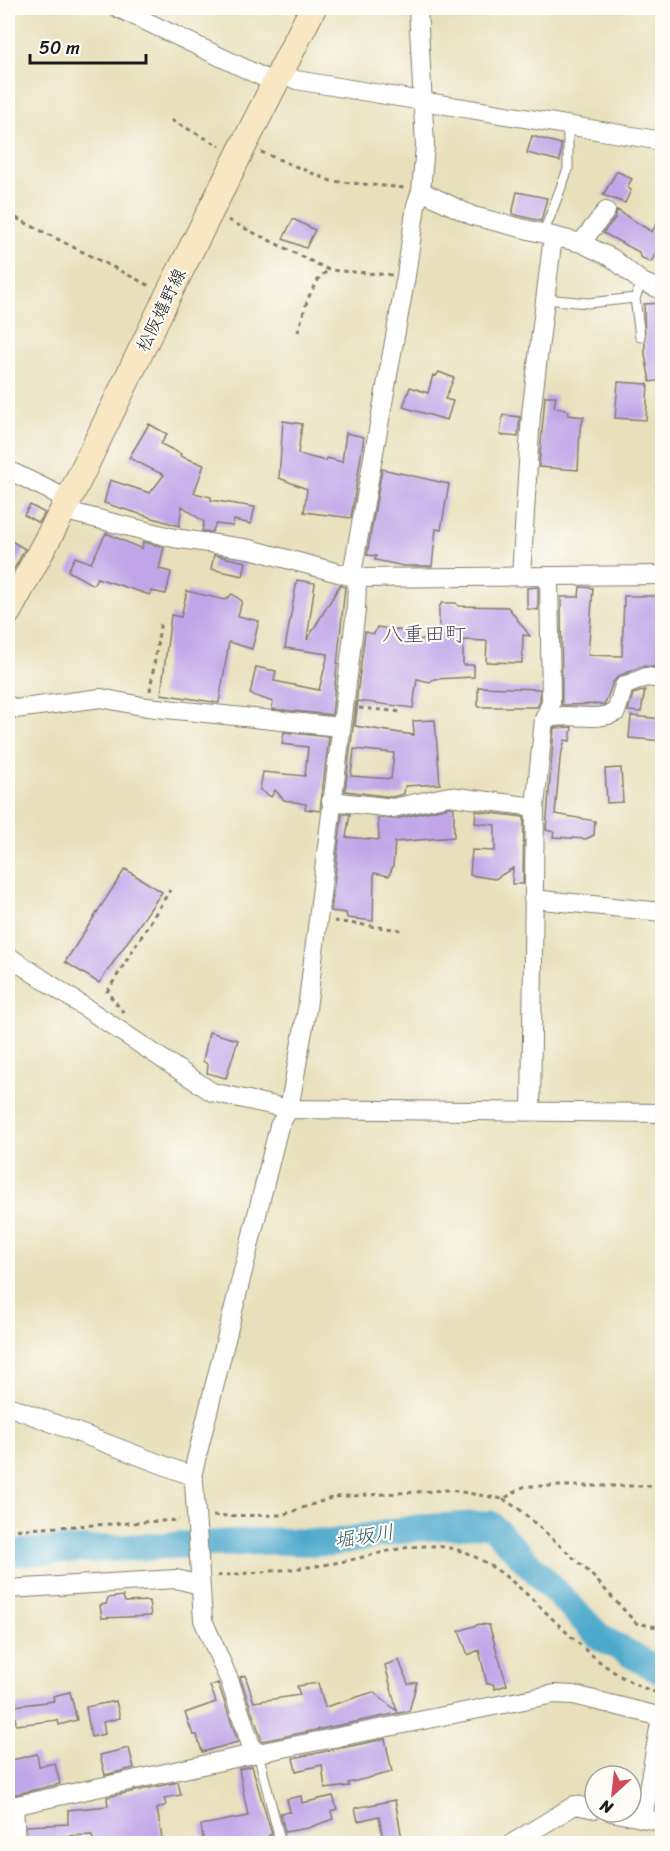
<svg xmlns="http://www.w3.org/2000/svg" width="670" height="1851" viewBox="0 0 670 1851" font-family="Sriracha,'Klee One',sans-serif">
  <rect width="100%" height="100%" fill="#fdfcf7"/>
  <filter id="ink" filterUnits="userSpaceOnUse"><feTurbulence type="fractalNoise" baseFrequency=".0167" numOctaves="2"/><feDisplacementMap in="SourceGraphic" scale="12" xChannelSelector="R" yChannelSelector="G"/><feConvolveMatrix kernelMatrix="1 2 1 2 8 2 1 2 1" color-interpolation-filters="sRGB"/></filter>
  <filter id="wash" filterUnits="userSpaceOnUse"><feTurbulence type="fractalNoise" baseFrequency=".008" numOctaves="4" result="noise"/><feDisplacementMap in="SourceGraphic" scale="24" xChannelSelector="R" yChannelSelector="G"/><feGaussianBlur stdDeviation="1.35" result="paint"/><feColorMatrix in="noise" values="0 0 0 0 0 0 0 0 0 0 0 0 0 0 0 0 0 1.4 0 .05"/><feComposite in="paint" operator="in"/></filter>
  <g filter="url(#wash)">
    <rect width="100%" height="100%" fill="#e8e0bb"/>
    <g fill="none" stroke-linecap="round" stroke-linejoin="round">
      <path stroke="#4ea9cc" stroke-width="27" d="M 8,1553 L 270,1541 L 330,1543 L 417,1528 L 490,1524 L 600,1637 L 662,1672"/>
    </g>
    <g id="blocks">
      <path fill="#c0a6e8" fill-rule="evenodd" d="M 532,136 L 561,144 L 560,161 L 527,153 Z
        M 617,171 L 632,179 L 627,187 L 631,190 L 625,203 L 603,195 Z
        M 517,192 L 547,198 L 541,221 L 512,214 Z
        M 617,210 L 652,232 L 663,213 L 663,239 L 651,262 L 640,257 L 639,252 L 603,233 L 615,218 Z
        M 293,219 L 315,230 L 306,248 L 283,239 Z
        M 663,303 L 663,380 L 650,382 L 645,355 L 644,304 Z
        M 439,372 L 454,378 L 445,399 L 453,401 L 447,420 L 403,407 L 410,387 L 428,393 L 433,375 L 436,376 Z
        M 618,382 L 648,384 L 646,420 L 615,418 Z
        M 545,396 L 556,396 L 554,407 L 569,411 L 568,415 L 584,417 L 580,430 L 578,470 L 539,467 Z
        M 503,415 L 520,417 L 518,437 L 500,435 Z
        M 283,421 L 302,424 L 298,454 L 326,461 L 327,458 L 342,462 L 346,433 L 364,437 L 351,518 L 304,512 L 307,489 L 279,478 Z
        M 149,424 L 167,434 L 161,444 L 181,454 L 180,456 L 204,465 L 194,493 L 211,497 L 211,500 L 255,507 L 251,524 L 234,520 L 233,526 L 216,524 L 212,532 L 202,531 L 204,522 L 182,506 L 179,526 L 104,503 L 110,480 L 150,493 L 164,475 L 129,458 Z
        M 382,469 L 449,484 L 441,530 L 436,529 L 432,566 L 404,566 L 375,560 L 376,556 L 367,555 Z
        M 30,505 L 45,513 L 39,523 L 24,515 Z
        M 106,533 L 142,549 L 143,542 L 164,547 L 159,569 L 171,572 L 166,594 L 151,591 L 150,595 L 97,578 L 93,585 L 68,571 L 75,557 L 91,563 Z
        M 8,539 L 25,549 L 8,580 Z
        M 214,555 L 246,562 L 243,576 L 211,569 Z
        M 297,580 L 315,583 L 307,640 L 340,585 L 345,587 L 332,715 L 272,709 L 273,702 L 250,694 L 256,667 L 276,671 L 274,681 L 319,690 L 328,654 L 285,648 Z
        M 538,587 L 538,610 L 527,609 L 527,588 Z
        M 580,587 L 593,588 L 588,655 L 622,656 L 624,596 L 663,596 L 663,668 L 642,666 L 619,676 L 613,682 L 605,704 L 562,705 L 561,597 L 579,597 Z
        M 187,591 L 225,600 L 232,594 L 242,601 L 238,616 L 259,621 L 252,649 L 229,642 L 219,703 L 161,694 L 171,615 L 181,617 Z
        M 442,603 L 456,603 L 458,606 L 508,607 L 530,636 L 523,635 L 522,663 L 486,662 L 487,641 L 463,640 L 463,665 L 474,665 L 474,677 L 434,679 L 430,682 L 417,679 L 413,708 L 358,701 L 355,726 L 414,735 L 413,721 L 435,720 L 440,784 L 405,786 L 404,794 L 392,797 L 345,791 L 365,632 L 374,634 L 377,627 L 412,632 L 418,640 L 439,636 L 439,607 ZM 354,749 L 394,753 L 391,779 L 351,776 Z
        M 478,687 L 540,689 L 540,701 L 537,707 L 478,707 Z
        M 645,690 L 641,712 L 628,711 L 633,694 Z
        M 631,716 L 663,719 L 663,741 L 629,738 Z
        M 572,727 L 570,741 L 565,740 L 560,759 L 555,814 L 595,821 L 594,835 L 586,839 L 553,837 L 554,832 L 546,830 L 554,728 Z
        M 284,732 L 329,737 L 320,811 L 305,809 L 306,804 L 284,800 L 275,790 L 271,797 L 260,790 L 263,772 L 305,776 L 308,747 L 282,744 Z
        M 621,768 L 623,802 L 607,803 L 605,769 Z
        M 449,807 L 454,808 L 454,837 L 395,842 L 393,866 L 389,876 L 374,873 L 373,921 L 347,918 L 346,913 L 331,911 L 342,814 L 350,814 L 346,837 L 379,840 L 378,818 L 395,819 Z
        M 476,811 L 524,817 L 523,884 L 512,884 L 513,868 L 495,879 L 470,875 L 472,850 L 495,851 L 495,825 L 475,823 Z
        M 125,869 L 162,892 L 99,983 L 65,962 Z
        M 209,1032 L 238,1040 L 226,1078 L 207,1073 L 208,1065 L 203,1061 Z
        M 123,1596 L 125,1602 L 149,1601 L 151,1616 L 102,1618 L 100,1605 L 106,1604 L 108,1598 Z
        M 480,1624 L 489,1625 L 507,1685 L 495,1689 L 493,1684 L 487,1684 L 479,1650 L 468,1655 L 459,1631 Z
        M 399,1660 L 408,1684 L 417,1682 L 409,1711 L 262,1741 L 240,1677 L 245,1675 L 254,1702 L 300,1695 L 297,1686 L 318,1683 L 325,1707 L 373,1692 L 397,1711 L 385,1665 Z
        M 218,1683 L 238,1742 L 202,1752 L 197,1735 L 193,1735 L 185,1713 L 216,1702 L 210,1686 Z
        M 70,1692 L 77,1720 L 59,1725 L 58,1720 L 16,1725 L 14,1706 L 54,1701 L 53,1696 Z
        M 116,1701 L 120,1718 L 103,1722 L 105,1734 L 91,1737 L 86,1707 Z
        M 385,1739 L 392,1772 L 348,1783 L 349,1786 L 325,1789 L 322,1765 L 296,1771 L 293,1758 Z
        M 129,1748 L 134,1768 L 105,1775 L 100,1755 Z
        M 37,1754 L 39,1766 L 55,1763 L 60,1784 L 8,1796 L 8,1778 L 12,1777 L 8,1761 Z
        M 252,1766 L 272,1835 L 269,1835 L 271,1844 L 204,1844 L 201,1825 L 248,1816 L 239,1769 Z
        M 178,1782 L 181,1795 L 164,1798 L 166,1805 L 157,1809 L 163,1844 L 94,1844 L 92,1835 L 64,1836 L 66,1840 L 27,1842 L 26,1826 L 68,1824 L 68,1810 L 108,1806 L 107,1797 Z
        M 301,1796 L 302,1803 L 333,1796 L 337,1809 L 331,1811 L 333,1819 L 308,1828 L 285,1832 L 280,1813 L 290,1812 L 287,1799 Z
        M 395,1800 L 403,1844 L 384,1844 L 379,1816 L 358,1821 L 355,1808 Z"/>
    </g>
  </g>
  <g filter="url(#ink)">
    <use href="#blocks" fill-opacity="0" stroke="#827e6c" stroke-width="1.5"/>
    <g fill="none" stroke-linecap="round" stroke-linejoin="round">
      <g stroke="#827e6c" stroke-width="11">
        <path id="lane" d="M 544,232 L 568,169 L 568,125
          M 635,298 L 640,337
          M 545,299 L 588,303 L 635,298 L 642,282
          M 258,1753 L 281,1844"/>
      </g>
      <g stroke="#827e6c" stroke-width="20">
        <path id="street" d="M 118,8 L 275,83
          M 281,72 L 296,80 L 662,141
          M 421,191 L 473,216 L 581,243 L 612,258 L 642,282 L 662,290
          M 581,243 L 606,211
          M 8,470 L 57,494 L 74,513 L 174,538 L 250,549 L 357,578 L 662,575
          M 521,577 L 531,414 L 553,236
          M 8,705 L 15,709 L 101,698 L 147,707 L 340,727
          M 544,719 C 568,711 594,723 616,712 L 624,686 L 646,677 L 662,679
          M 331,801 L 393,808 L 449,796 L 535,807
          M 533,899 L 662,912
          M 8,956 L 212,1092 L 289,1109 L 662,1113
          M 531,1111 L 535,807 L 544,719 L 551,703 L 549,577
          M 8,1406 L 192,1476
          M 8,1589 L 176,1579 L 200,1585
          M 254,1754 L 230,1682 L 203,1620 L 194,1482 L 192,1476 L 279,1126 L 289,1109 L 307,1009 L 356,610 L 357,578 L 353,568 L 406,276 L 416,205 L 421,191 L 425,146 L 418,8
          M 14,1805 L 16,1844
          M 8,1807 L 258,1753 L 554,1694 L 574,1695 L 662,1717
          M 611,1812 L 662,1822
          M 643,1818 L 661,1717
          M 511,1844 L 575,1805 L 595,1809"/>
      </g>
      <g stroke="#827e6c" stroke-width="28">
        <path id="secondary" d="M 8,612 L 67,503 L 168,295 L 313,8"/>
      </g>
      <path stroke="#827e6c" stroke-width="3" stroke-dasharray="4.5 4.5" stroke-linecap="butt" d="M 171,120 L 220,146
        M 261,152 L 331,181 L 405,188
        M 8,214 L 150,286
        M 228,220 L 329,270 L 392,275
        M 298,332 C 304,312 310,281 329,270
        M 657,484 L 659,559
        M 150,691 L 161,620
        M 359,708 L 403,712
        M 334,921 L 401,930
        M 124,1013 L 107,992 L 170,890
        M 503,1499 L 519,1509 L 587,1570 L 636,1623 L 662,1628
        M 213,1516 L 282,1515 L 334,1497 L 449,1490 L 503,1499 L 525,1486 L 662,1486
        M 8,1530 L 179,1520
        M 217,1576 C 256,1572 296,1570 335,1563 C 377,1556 422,1536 464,1552 C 536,1580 582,1674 662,1694"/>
      <use href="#lane" stroke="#fff" stroke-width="9"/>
      <use href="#street" stroke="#fff" stroke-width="18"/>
      <use href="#secondary" stroke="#f9e7c3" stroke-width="26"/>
    </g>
  </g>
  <g text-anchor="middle" stroke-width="4.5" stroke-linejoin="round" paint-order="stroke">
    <g font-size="18" fill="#1c1c1c" stroke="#fdfcf7">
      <text transform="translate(161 310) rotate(-64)" y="6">松阪嬉野線</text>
    </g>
    <g font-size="20" font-style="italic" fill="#325b6b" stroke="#fdfcf7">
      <text transform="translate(364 1536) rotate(-9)" y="7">堀坂川</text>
    </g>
    <g font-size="21" fill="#554c63" stroke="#fdfcf7">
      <text x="424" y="641">八重田町</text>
    </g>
  </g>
  <rect width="670" height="1851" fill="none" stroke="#fdfcf7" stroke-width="30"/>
  <g transform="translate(613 1794) rotate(207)"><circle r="28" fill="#fdfcf7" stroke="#a3a29f" stroke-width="1.5"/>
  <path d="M0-4.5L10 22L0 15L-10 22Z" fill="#d1495b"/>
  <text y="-9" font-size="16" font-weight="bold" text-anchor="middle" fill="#1c1c1c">N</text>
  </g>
  <path d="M30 54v9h116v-9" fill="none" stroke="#1c1c1c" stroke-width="3"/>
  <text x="39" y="54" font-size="18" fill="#1c1c1c" stroke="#fdfcf7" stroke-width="4.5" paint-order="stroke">50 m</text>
</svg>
